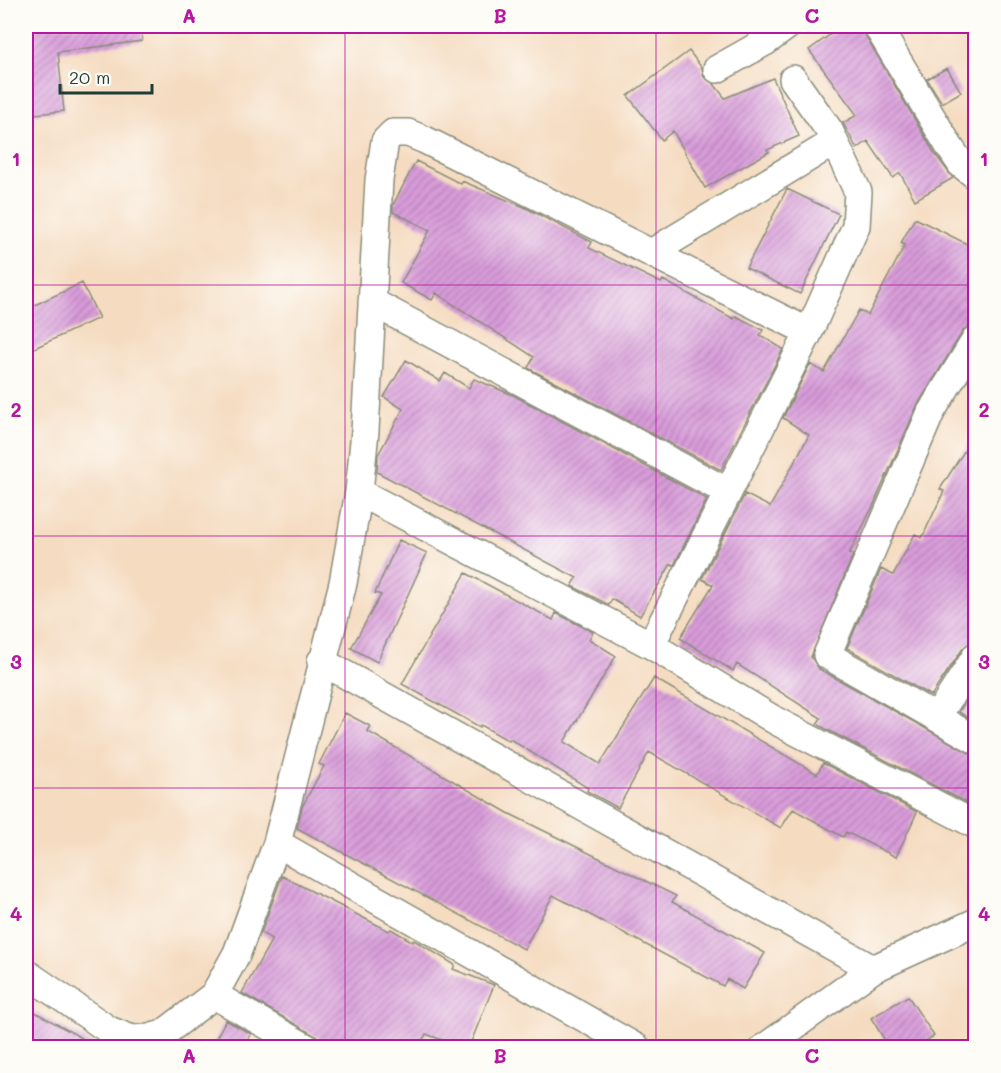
<svg xmlns="http://www.w3.org/2000/svg" width="1001" height="1073" viewBox="0 0 1001 1073" font-family="Mali,sans-serif">
  <defs>
    <pattern id="building-hatch" width="6" height="6" patternUnits="userSpaceOnUse" patternTransform="scale(1.5)"><rect width="6" height="6" fill="#d99cda"/><path d="M-1 1l2-2M0 6l6-6M5 7l2-2" fill="none" stroke="#af80b2"/></pattern>
  </defs>
  <rect width="100%" height="100%" fill="#fdfcf7"/>
  <filter id="ink" filterUnits="userSpaceOnUse"><feTurbulence type="fractalNoise" baseFrequency=".0167" numOctaves="2"/><feDisplacementMap in="SourceGraphic" scale="12" xChannelSelector="R" yChannelSelector="G"/><feConvolveMatrix kernelMatrix="1 2 1 2 8 2 1 2 1" color-interpolation-filters="sRGB"/></filter>
  <filter id="wash" filterUnits="userSpaceOnUse"><feTurbulence type="fractalNoise" baseFrequency=".008" numOctaves="4" result="noise"/><feDisplacementMap in="SourceGraphic" scale="24" xChannelSelector="R" yChannelSelector="G"/><feGaussianBlur stdDeviation="1.35" result="paint"/><feColorMatrix in="noise" values="0 0 0 0 0 0 0 0 0 0 0 0 0 0 0 0 0 1.4 0 .05"/><feComposite in="paint" operator="in"/></filter>
  <g filter="url(#wash)">
    <rect width="100%" height="100%" fill="#f5dcc1"/>
    <g id="blocks">
      <path fill="url(#building-hatch)" d="M 26,26 L 141,26 L 142,41 L 58,52 L 64,111 L 26,115 Z
        M 842,26 L 858,26 L 863,31 L 935,154 L 953,178 L 915,200 L 900,173 L 893,178 L 868,141 L 857,149 L 843,123 L 857,115 L 809,50 Z
        M 689,51 L 702,68 L 704,77 L 714,84 L 725,98 L 773,78 L 799,136 L 767,150 L 769,152 L 705,188 L 673,131 L 662,140 L 628,96 Z
        M 947,68 L 961,92 L 942,103 L 927,79 Z
        M 416,161 L 461,184 L 462,181 L 524,207 L 592,242 L 589,248 L 661,283 L 663,280 L 734,319 L 736,316 L 763,330 L 760,335 L 783,349 L 721,470 L 528,368 L 534,357 L 436,293 L 432,300 L 401,283 L 430,230 L 393,212 L 393,205 Z
        M 787,189 L 839,214 L 800,294 L 746,268 Z
        M 915,218 L 975,248 L 975,317 L 972,324 L 963,331 L 917,406 L 874,504 L 849,554 L 853,555 L 811,657 L 819,669 L 975,756 L 975,807 L 828,730 L 817,724 L 821,718 L 737,664 L 733,671 L 680,638 L 713,585 L 702,579 L 745,494 L 770,507 L 809,435 L 783,418 L 810,364 L 824,372 L 859,310 L 868,315 L 905,245 L 901,243 Z
        M 82,283 L 99,318 L 26,352 L 26,309 Z
        M 406,360 L 440,381 L 445,373 L 469,388 L 474,379 L 513,395 L 707,499 L 674,565 L 671,564 L 640,616 L 612,599 L 609,605 L 572,586 L 577,578 L 377,472 L 378,455 L 403,409 L 384,397 Z
        M 975,434 L 975,640 L 963,648 L 931,696 L 847,648 L 881,569 L 893,575 L 915,534 L 922,538 L 944,491 L 940,489 Z
        M 399,540 L 427,553 L 377,662 L 351,648 L 381,595 L 375,593 Z
        M 466,573 L 553,620 L 556,613 L 593,632 L 589,639 L 616,656 L 564,742 L 600,764 L 654,678 L 817,774 L 823,763 L 917,812 L 896,857 L 846,832 L 843,837 L 793,809 L 781,828 L 649,752 L 618,808 L 587,791 L 588,788 L 510,739 L 509,741 L 481,725 L 480,727 L 402,684 Z
        M 975,686 L 975,722 L 959,712 Z
        M 345,713 L 370,726 L 367,731 L 508,813 L 676,896 L 672,902 L 765,953 L 743,989 L 727,979 L 723,986 L 553,895 L 524,949 L 297,828 L 302,807 L 324,766 L 319,764 Z
        M 282,876 L 389,931 L 391,929 L 413,942 L 414,940 L 455,965 L 453,969 L 494,985 L 469,1047 L 461,1047 L 426,1034 L 419,1047 L 334,1047 L 242,993 L 272,939 L 261,933 Z
        M 908,996 L 934,1036 L 915,1047 L 889,1047 L 871,1018 Z
        M 26,1007 L 98,1047 L 26,1047 Z
        M 226,1020 L 251,1034 L 243,1047 L 211,1047 Z"/>
    </g>
  </g>
  <g filter="url(#ink)">
    <use href="#blocks" fill-opacity="0" stroke="#8a8c7a" stroke-width="1.5"/>
    <g fill="none" stroke-linecap="round" stroke-linejoin="round">
      <g stroke="#8a8c7a" stroke-width="30">
        <path id="minor" d="M 877,26 L 949,146 L 961,164 L 976,176
          M 717,69 L 765,42 L 787,26
          M 651,253 L 834,142
          M 372,302 L 728,492
          M 976,339 L 931,412 L 827,655 L 976,740
          M 359,492 L 651,645 L 776,721 L 976,825
          M 651,645 L 809,332 L 856,226 L 858,192 L 829,130 L 793,79
          M 321,661 L 873,969
          M 937,717 L 976,656
          M 277,843 L 637,1048
          M 26,973 L 109,1030 L 132,1039 L 149,1038 L 163,1034 L 214,995 L 237,953 L 277,843 L 343,583 L 359,492 L 365,431 L 379,180 L 385,141 L 393,133 L 408,133 L 425,140 L 809,332
          M 214,995 L 307,1048
          M 764,1048 L 873,969 L 976,922"/>
      </g>
      <use href="#minor" stroke="#fff" stroke-width="27"/>
    </g>
  </g>
  <path fill="none" stroke="#b5179e" stroke-width="1.5" stroke-opacity="0.55" d="M 345,26 L 345,1048M 656,26 L 656,1048M 26,285 L 976,285M 26,536 L 976,536M 26,788 L 976,788"/>
  <rect width="1001" height="1073" fill="none" stroke="#fdfcf7" stroke-width="66"/>
  <path d="M60 84v9h92v-9" fill="none" stroke="#1f3d34" stroke-width="3"/>
  <text x="69" y="84" font-size="18" fill="#1f3d34" stroke="#fdfcf7" stroke-width="4.5" paint-order="stroke">20 m</text>
  <rect x="33" y="33" width="935" height="1007" fill="none" stroke="#b5179e" stroke-width="2"/>
  <g font-size="20" text-anchor="middle" font-weight="bold" fill="#b5179e">
    <text x="189" y="23">A</text>
    <text x="500" y="23">B</text>
    <text x="812" y="23">C</text>
    <text x="16" y="166">1</text>
    <text x="984" y="166">1</text>
    <text x="16" y="417">2</text>
    <text x="984" y="417">2</text>
    <text x="16" y="669">3</text>
    <text x="984" y="669">3</text>
    <text x="16" y="921">4</text>
    <text x="984" y="921">4</text>
    <text x="189" y="1063">A</text>
    <text x="500" y="1063">B</text>
    <text x="812" y="1063">C</text>
  </g>
</svg>
